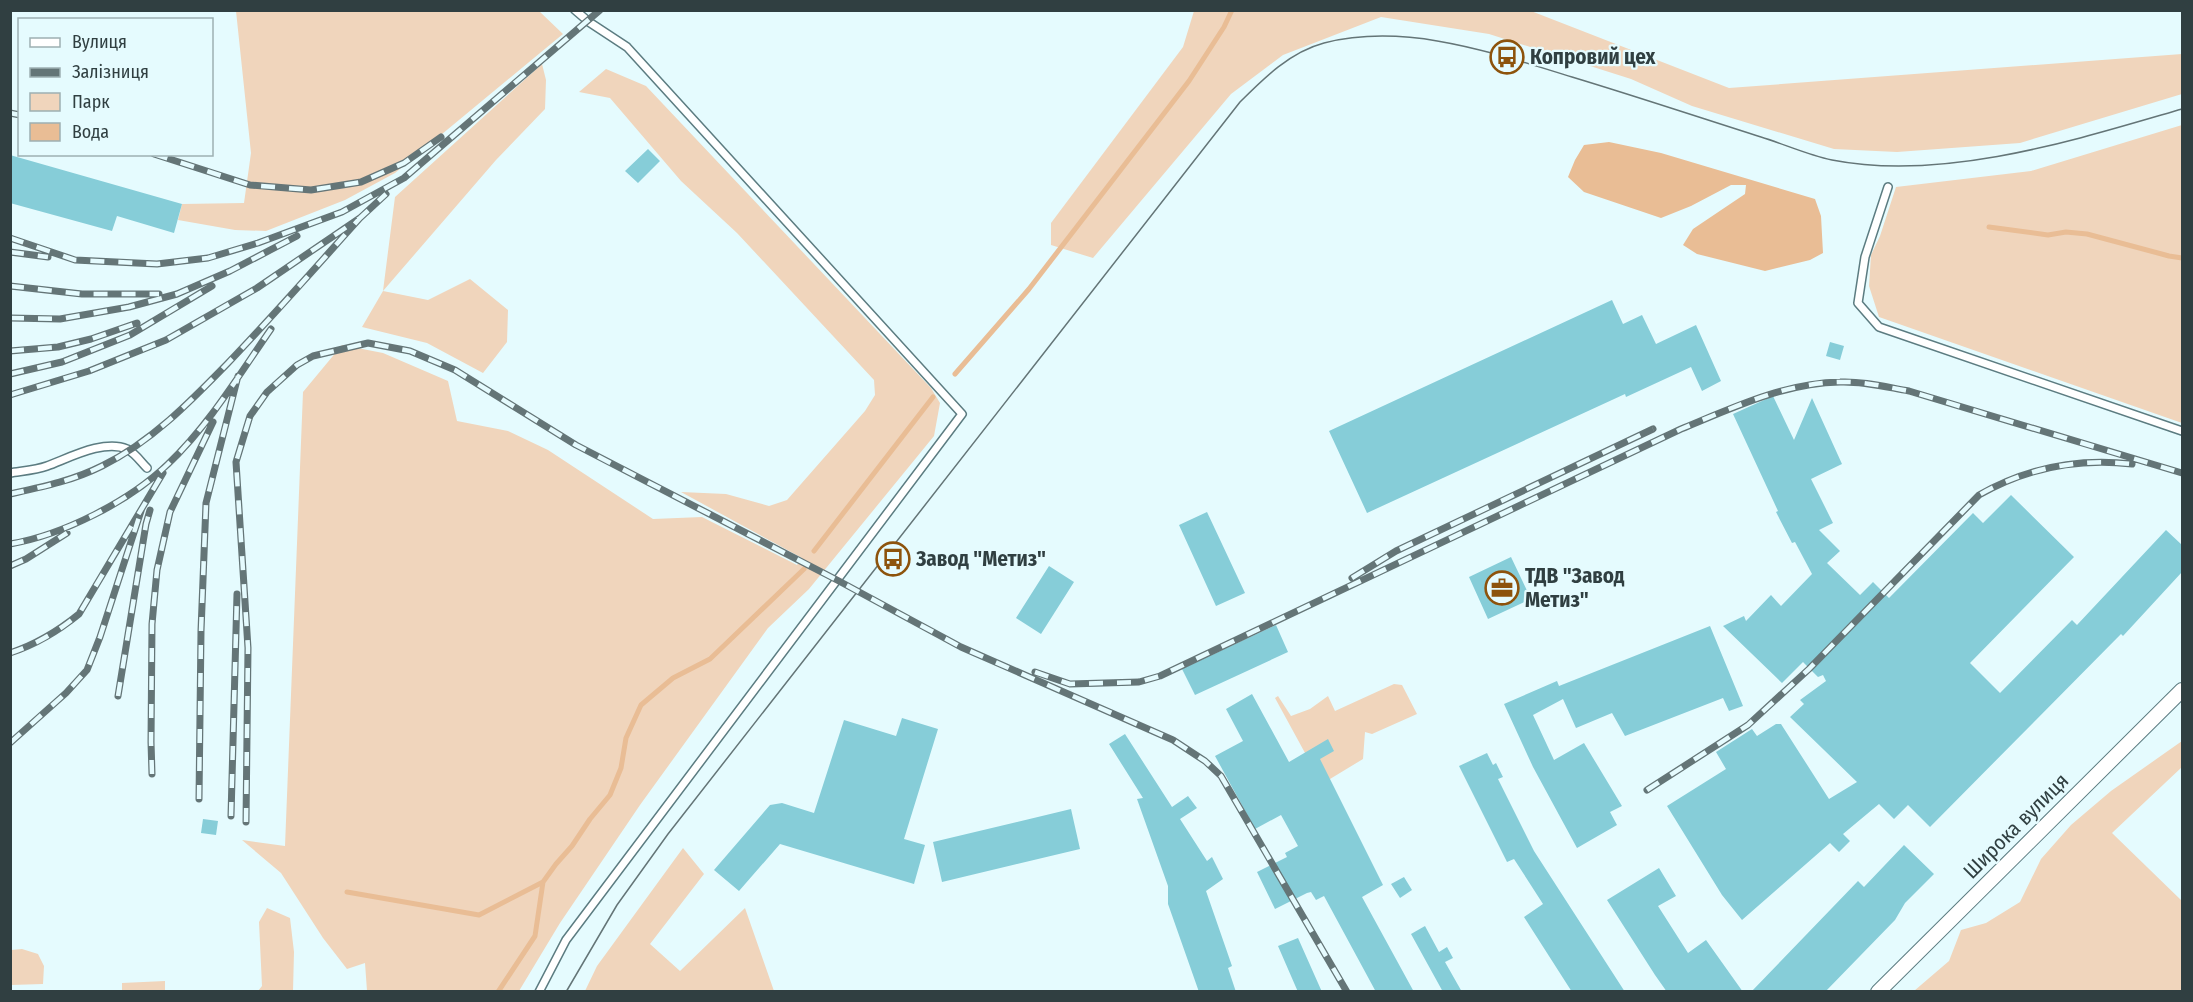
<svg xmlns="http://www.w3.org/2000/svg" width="2193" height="1002" viewBox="0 0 2193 1002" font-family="'Fira Sans Condensed',sans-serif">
  <rect width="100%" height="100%" fill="#e5fbfe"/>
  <path fill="#f0d5bc" d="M 236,11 L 539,11 L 563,34 L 395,173 L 345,200 L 266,231 L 235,230 L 178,220 L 182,204 L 244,203 L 251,153 Z
    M 1194,11 L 1531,11 L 1729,88 L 2182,54 L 2182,94 L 2020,143 L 1897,152 L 1834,149 L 1692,106 L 1631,79 L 1489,34 L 1381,17 L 1283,55 L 1231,94 L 1093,258 L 1051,245 L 1051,223 L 1183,47 Z
    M 542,64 L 546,80 L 545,109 L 496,160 L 383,291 L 428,300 L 470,279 L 508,310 L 507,342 L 483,373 L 427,343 L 362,327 L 383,291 L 395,197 Z
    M 606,69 L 646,86 L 931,388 L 940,403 L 934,436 L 809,589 L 768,628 L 640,805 L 560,923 L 519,991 L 367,991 L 365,963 L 347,969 L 323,938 L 281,873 L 242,840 L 285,846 L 303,392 L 342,345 L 383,353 L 448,381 L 457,421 L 508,431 L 548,450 L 653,519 L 702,517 L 797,565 L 802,558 L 681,492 L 726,494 L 769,506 L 787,500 L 865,411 L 875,395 L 874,380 L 737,233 L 681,181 L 610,98 L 579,92 Z
    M 2182,125 L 2182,423 L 1879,317 L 1869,286 L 1871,255 L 1880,236 L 1896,187 L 2031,171 Z
    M 1394,684 L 1402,685 L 1417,714 L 1372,734 L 1365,732 L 1363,759 L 1330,779 L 1316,773 L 1275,698 L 1278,696 L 1291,716 L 1310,709 L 1328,696 L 1335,711 Z
    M 2182,741 L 2182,767 L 2112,833 L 2182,901 L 2182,991 L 1914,991 L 1949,961 L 1961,930 L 1986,923 L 2020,902 L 2041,859 L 2071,825 L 2111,791 Z
    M 683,848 L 704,874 L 650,944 L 680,971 L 745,908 L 774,991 L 585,991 L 597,966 Z
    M 267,908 L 290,918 L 294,952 L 293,991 L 258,991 L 262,986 L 259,922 Z
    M 22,949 L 38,954 L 44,966 L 43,984 L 11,985 L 11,950 Z
    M 165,981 L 165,991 L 122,991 L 122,983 Z"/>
  <path fill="#e9bd95" d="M 1609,142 L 1661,153 L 1815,199 L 1821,216 L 1823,253 L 1810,260 L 1765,271 L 1697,254 L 1683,245 L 1693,229 L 1745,194 L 1746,185 L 1731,185 L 1691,206 L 1661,218 L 1584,192 L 1568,177 L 1575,160 L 1584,145 Z"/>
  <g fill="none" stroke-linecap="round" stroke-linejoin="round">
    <path stroke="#e9bd95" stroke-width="5" d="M 1989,227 L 2048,235 L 2066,232 L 2087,234 L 2169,256 L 2182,258
      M 955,374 L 1029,289 L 1189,81 L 1224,27 L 1232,10
      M 814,551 L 933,397
      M 347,892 L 479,915 L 543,882 L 556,864 L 572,846 L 590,819 L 610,795 L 621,768 L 626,738 L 641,705 L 673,678 L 710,659 L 804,569
      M 498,992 L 535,936 L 543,882"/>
  </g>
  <path fill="#86cdd8" d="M 648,149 L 660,161 L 638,183 L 625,171 Z
    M 10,155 L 182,204 L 174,233 L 117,216 L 112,231 L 10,203 Z
    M 1612,300 L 1623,324 L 1642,315 L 1656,344 L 1696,325 L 1721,381 L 1702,391 L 1691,367 L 1626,397 L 1625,394 L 1367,513 L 1329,431 Z
    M 1830,342 L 1844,346 L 1840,360 L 1826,356 Z
    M 1773,396 L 1794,440 L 1812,398 L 1842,464 L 1811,479 L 1833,523 L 1819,530 L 1840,551 L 1827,563 L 1860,595 L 1873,582 L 1889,598 L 1973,513 L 1983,523 L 2011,495 L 2074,557 L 1970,663 L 2000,693 L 2072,620 L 2077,625 L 2166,530 L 2182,545 L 2182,572 L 2123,636 L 2121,634 L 1930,827 L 1908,805 L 1894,819 L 1879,804 L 1843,834 L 1850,841 L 1839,852 L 1830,843 L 1742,920 L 1722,895 L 1667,806 L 1726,769 L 1716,752 L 1752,729 L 1757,736 L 1776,724 L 1781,724 L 1829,799 L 1857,782 L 1790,717 L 1804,704 L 1800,700 L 1826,681 L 1823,675 L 1818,677 L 1803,662 L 1782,683 L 1723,626 L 1744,616 L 1746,621 L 1771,595 L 1781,606 L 1812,574 L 1795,542 L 1792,543 L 1776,512 L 1778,511 L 1733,414 Z
    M 1207,512 L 1245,593 L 1216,606 L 1179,525 Z
    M 1511,557 L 1531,599 L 1488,619 L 1469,577 Z
    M 1049,566 L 1074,582 L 1041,634 L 1016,618 Z
    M 1276,625 L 1288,652 L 1195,695 L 1182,669 Z
    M 1710,626 L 1743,706 L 1729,711 L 1723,698 L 1625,736 L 1612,713 L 1576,728 L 1563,699 L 1533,715 L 1554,760 L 1584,743 L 1622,806 L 1610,812 L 1617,825 L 1577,848 L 1533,767 L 1504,704 L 1557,681 L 1559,686 Z
    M 1252,694 L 1289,762 L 1328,739 L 1334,751 L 1320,759 L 1383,885 L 1362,897 L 1414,992 L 1376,992 L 1324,896 L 1316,900 L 1311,892 L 1307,893 L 1275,909 L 1257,872 L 1287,857 L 1285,853 L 1298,846 L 1281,815 L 1255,829 L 1215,756 L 1243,741 L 1226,709 Z
    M 902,718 L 938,729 L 904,839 L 925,845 L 914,884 L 780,844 L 739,891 L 714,870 L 770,805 L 782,803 L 814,813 L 844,720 L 896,736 Z
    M 1125,734 L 1172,807 L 1188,796 L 1197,808 L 1180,819 L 1207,861 L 1212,857 L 1223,879 L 1206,891 L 1232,966 L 1228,968 L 1236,992 L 1199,992 L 1168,904 L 1168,886 L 1137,799 L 1143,798 L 1109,744 Z
    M 1487,753 L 1493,765 L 1496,763 L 1503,777 L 1498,779 L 1534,851 L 1625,992 L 1572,992 L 1524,917 L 1543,904 L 1514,859 L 1507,862 L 1459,766 Z
    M 1071,809 L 1080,849 L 942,882 L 933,842 Z
    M 203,819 L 218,821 L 216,835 L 201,833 Z
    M 1904,845 L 1934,874 L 1905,903 L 1895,920 L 1825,992 L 1751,992 L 1858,881 L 1864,887 Z
    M 1659,868 L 1676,896 L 1658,906 L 1688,953 L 1706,940 L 1743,992 L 1667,992 L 1655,975 L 1607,900 Z
    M 1404,877 L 1412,890 L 1400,898 L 1391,884 Z
    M 1425,926 L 1439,952 L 1447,947 L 1453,958 L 1445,962 L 1462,992 L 1443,992 L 1411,934 Z
    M 1298,938 L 1322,992 L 1298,992 L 1278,946 Z"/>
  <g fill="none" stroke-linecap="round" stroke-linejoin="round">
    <g stroke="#5c7c81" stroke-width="10">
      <path id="lane" d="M 1888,187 L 1865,257 L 1858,303 L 1879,327 L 2182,431
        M 10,473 C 22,471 36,470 47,466 C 69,458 104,439 127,449 C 135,453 141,462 147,468
        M 539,992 L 566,940 L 962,414 L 627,47 L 589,22 L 575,10"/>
    </g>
    <g stroke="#5c7c81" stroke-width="16">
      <path id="street" d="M 1878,992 L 2182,690"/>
    </g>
    <use href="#lane" stroke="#fff" stroke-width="7"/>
    <use href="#street" stroke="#fff" stroke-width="14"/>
    <path stroke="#647577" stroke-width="1.5" d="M 566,992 L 617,905 L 668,834 L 1240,102 C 1264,78 1290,52 1324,43 C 1407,22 1493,53 1572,77 C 1635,96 1698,117 1761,137 C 1784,144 1808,155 1832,160 C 1944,182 2075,140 2182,109"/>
    <g stroke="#647577" stroke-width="7">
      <path id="rail" d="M 10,113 L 20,115
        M 154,154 L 250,185 L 311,190 L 361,182 L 404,163 L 441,137
        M 10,238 L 75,260 L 157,264 L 208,258 L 258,243 L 342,212 L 404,178 L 600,10
        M 10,252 L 48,257
        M 10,286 L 82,294 L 159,294
        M 10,318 L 60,319 L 129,307 L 177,294 L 230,271 L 297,236
        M 10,351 L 58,347 L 91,339 L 137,323
        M 10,374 L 62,362 L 130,335 L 212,286
        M 10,395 L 89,371 L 166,340 L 257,288 L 360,218 L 386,194
        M 10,494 C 42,487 72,481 102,466 C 151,442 190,402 228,363 C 273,316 316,267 360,218
        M 10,544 C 63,535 130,501 168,464 C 209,425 239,375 271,329
        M 10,566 L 26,559 L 67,533
        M 1352,578 L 1396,551 L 1653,429
        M 10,653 C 37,644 57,632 79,614 L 163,473
        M 1035,672 L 1070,684 L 1139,682 L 1160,676 L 1681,429 C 1732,408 1784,383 1840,382 C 1863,381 1886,387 1909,391 L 2182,473
        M 118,696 L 146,524 L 150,510
        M 10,743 L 66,693 L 87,670 L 100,637 L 142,508
        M 152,774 L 151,742 L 152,624 L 157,570 L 170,512 L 213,422
        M 1647,790 L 1748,725 L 1809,669 L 1979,495 C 2026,468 2079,458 2132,464
        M 199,799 L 201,631 L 206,503 L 238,376
        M 231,816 L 237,594
        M 246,822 L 248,648 L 236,462 L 250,416 L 267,392 L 297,365 L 313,356 L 368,343 L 410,351 L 455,370 L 576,445 L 837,580 L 961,647 L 1173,740 L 1205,761 L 1221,776 L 1347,992"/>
    </g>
    <use href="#rail" stroke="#e5fbfe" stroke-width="4.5" stroke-dasharray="14" stroke-linecap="butt"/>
  </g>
  <defs>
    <g id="bus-ring" transform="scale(1.725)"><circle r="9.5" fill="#e5fbfe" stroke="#8d530c" stroke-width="1.5"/><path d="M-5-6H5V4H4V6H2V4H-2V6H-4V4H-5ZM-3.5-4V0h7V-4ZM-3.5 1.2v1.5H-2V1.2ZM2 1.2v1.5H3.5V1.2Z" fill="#8d530c"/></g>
    <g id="office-ring" transform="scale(1.725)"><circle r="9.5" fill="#e5fbfe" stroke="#8d530c" stroke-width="1.5"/><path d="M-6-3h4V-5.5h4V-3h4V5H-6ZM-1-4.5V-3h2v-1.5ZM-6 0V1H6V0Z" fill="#8d530c"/></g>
  </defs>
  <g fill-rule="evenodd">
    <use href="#bus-ring" x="1507" y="57"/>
    <use href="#bus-ring" x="893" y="559"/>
    <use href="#office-ring" x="1502" y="588"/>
  </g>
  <g text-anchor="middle" stroke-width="4.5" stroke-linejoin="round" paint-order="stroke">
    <g font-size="21" font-weight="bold" fill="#303f41" stroke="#e5fbfe" text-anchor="start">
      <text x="1530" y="64">Копровий цех</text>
      <text x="916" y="566">Завод "Метиз"</text>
      <text x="1525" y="583">ТДВ "Завод<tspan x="1525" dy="24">Метиз"</tspan></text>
    </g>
    <g font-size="21" fill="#303f41" stroke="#e5fbfe">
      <text transform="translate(2016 826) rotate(-45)" y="7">Широка вулиця</text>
    </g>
  </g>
  <rect width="2193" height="1002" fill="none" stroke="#303f41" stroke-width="24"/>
  <rect x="18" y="18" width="195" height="138" fill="#e5fbfe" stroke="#9db0b2" stroke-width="1.5"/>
  <rect x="30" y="38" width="30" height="9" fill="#ffffff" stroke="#9db0b2" stroke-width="1.5"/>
  <text x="72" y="48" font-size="18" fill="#303f41">Вулиця</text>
  <rect x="30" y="68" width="30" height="9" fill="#647577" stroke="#9db0b2" stroke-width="1.5"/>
  <text x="72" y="78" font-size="18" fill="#303f41">Залізниця</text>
  <rect x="30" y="93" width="30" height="18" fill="#f0d5bc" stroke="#9db0b2" stroke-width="1.5"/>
  <text x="72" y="108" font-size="18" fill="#303f41">Парк</text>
  <rect x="30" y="123" width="30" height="18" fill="#e9bd95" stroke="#9db0b2" stroke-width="1.5"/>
  <text x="72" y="138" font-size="18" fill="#303f41">Вода</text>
</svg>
